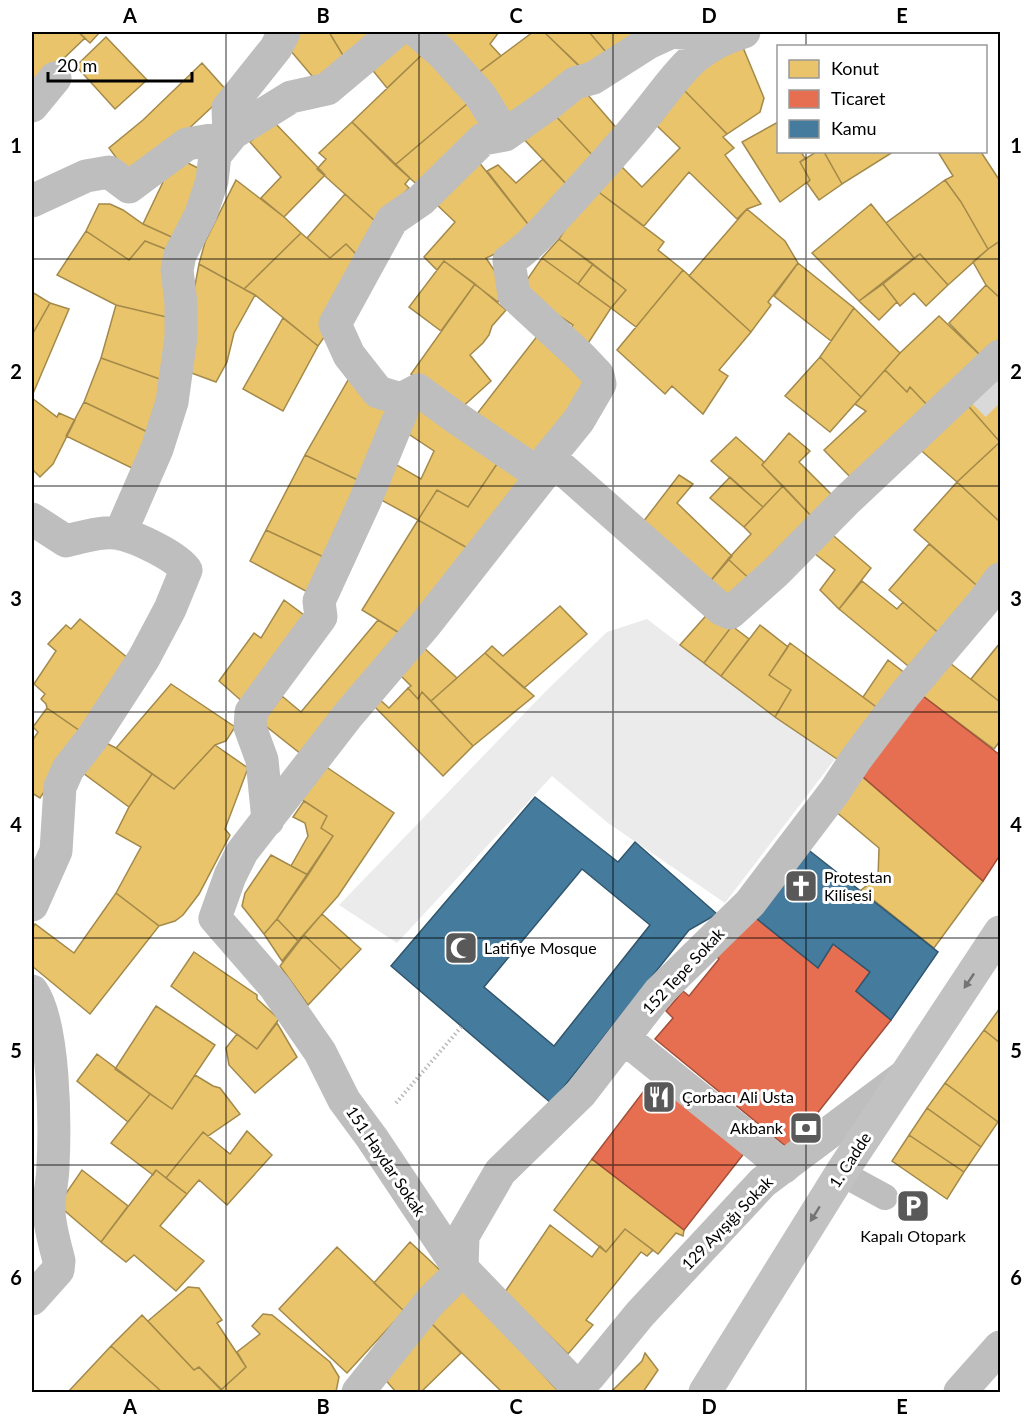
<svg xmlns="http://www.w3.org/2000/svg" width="1032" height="1424" viewBox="0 0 1032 1424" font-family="Lato,sans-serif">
  <rect width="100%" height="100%" fill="#fff"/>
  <path fill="#ebebeb" d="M 647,619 L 775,717 L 835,759 L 725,903 L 608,823 L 552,776 L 397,943 L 339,905 L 545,692 L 607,632 Z"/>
  <path fill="#e9c46a" stroke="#a3894a" stroke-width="1.5" d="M 32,32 L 78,32 L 85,38 L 38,83 L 32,77 Z
    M 78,32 L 100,32 L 90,43 Z
    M 290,32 L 329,32 L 347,62 L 318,83 L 284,43 Z
    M 329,32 L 385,32 L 347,62 Z
    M 401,32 L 427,50 L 387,88 L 366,62 Z
    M 436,32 L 499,32 L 490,44 L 501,56 L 474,76 Z
    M 533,32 L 544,32 L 581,68 L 511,124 L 474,76 Z
    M 544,32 L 589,32 L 611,58 L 587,73 Z
    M 589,32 L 659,32 L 611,58 Z
    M 106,37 L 147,80 L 115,109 L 76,66 Z
    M 742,45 L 764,98 L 760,112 L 727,134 L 683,89 L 709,60 Z
    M 427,50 L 473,99 L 395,165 L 352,122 Z
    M 202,63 L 228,92 L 167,149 L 129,175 L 109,148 L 143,120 Z
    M 581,87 L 620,132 L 595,158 L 552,112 Z
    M 683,89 L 727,134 L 723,137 L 734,148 L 725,155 L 761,204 L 747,209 L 737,219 L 689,172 L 644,226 L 592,187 L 617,162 L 642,187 L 680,148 L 653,122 Z
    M 473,99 L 488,118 L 421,188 L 395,165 Z
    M 552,112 L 595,158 L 570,188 L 520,135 Z
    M 273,121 L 325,175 L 284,217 L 261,198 L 281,177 L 250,142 Z
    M 352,122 L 410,178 L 405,184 L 409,188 L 376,222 L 317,169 L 326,159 L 319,153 Z
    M 778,122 L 778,152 L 801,152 L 805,158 L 800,162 L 810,180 L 780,202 L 742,142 Z
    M 816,152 L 824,152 L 842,184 L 819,200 L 807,183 L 810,180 L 800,162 Z
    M 824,152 L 893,152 L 842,184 Z
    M 938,152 L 981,152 L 998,178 L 1000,176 L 1000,241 L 988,249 L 961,202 L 945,180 L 953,176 Z
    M 178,158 L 208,173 L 176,239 L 143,224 L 163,182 L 158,178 Z
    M 543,159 L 570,188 L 531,228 L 487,171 L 498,165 L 516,183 Z
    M 478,161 L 531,228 L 506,249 L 486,258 L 506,288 L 498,302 L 444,261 L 437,270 L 424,257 L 455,222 L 434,202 Z
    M 236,180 L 284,217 L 301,233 L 244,289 L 199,264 L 205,242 Z
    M 945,180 L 961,202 L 988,249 L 948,285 L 920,254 L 914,258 L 886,223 Z
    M 592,187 L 664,242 L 658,250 L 683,270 L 636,327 L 611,308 L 626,290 L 559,239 Z
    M 345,194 L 376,222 L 357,255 L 346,244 L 330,258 L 307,238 Z
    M 99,204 L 110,204 L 123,210 L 143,224 L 176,239 L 168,250 L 145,241 L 129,260 L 86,231 Z
    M 871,204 L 914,258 L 859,301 L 812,253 Z
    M 747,209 L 785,241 L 798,263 L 768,302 L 771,305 L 751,332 L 689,276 Z
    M 86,231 L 129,260 L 145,241 L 168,250 L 179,320 L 116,305 L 57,275 Z
    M 301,233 L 330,258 L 346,244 L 357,255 L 325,336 L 318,346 L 255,295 L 244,289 Z
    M 559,239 L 593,264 L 578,284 L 542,258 Z
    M 1000,241 L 1000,298 L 986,285 L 973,262 L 988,249 Z
    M 920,254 L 948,285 L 926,306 L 914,293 L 900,306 L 883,284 Z
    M 542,258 L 611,308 L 585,348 L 566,335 L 573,325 L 520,290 Z
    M 444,261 L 475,284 L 441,331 L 409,307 Z
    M 798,263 L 854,308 L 831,341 L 774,296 Z
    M 199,264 L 255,295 L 234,333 L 227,362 L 216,382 L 186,371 L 193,296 Z
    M 593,264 L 626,290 L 611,308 L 578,284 Z
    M 683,270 L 751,332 L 719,370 L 728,376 L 703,414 L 672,386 L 665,394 L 617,350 Z
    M 475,284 L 506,310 L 492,326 L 489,335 L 483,343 L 470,355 L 491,381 L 458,411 L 411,374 Z
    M 883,284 L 897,302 L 879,320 L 859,301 Z
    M 986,285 L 1000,298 L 1000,338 L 982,357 L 949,323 Z
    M 32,292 L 50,303 L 32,335 Z
    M 50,303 L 69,309 L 32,396 L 32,335 Z
    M 116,305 L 179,320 L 168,382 L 101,358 Z
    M 854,308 L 900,353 L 861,397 L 820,357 Z
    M 939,316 L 982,357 L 930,408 L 910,387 L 907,392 L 885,370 L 900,353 Z
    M 283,318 L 318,346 L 283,411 L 243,389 Z
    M 538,335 L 591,384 L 533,462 L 473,419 Z
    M 820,357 L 861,397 L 830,432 L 785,396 Z
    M 101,358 L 168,382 L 154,435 L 84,402 Z
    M 1000,366 L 1000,442 L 963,400 Z
    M 885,370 L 907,392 L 910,387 L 930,408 L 853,480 L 824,450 L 866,411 L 855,404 Z
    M 351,375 L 395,411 L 362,482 L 305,455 Z
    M 32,398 L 57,417 L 59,413 L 75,420 L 53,464 L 40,477 L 32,469 Z
    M 963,400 L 1000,442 L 957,482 L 915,445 Z
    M 84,402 L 154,435 L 140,472 L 66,436 Z
    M 418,406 L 501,458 L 468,507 L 437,490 L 418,520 L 374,496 L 390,461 L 421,479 L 434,451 L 404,431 Z
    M 789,433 L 810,451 L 799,462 L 835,498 L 814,519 L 762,465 Z
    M 736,437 L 764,462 L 762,465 L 783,486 L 763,507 L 711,461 Z
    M 1000,442 L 1000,522 L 957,482 Z
    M 305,455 L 362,482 L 330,560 L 266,530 Z
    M 501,458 L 530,477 L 471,550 L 418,520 L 437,490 L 468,507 Z
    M 679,475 L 693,484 L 677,503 L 732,556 L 708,584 L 640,526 Z
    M 730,477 L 763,507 L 744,527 L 710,498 Z
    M 957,482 L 1000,522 L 1000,565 L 982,590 L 914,530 Z
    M 783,486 L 814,519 L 754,583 L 728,559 L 751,534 L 744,527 Z
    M 418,520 L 471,550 L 406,637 L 362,610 Z
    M 266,530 L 330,560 L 313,595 L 250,561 Z
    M 828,531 L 871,568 L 839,609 L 820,590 L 835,570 L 809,549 Z
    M 929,544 L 982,590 L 942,636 L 889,590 Z
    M 728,559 L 754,583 L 733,607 L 708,584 Z
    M 862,581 L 897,609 L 903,602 L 942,636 L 913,670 L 839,609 Z
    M 284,600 L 308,618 L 245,704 L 219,681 L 254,633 L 261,638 Z
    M 560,606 L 587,634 L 524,688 L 485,653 L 492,646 L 503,656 Z
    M 711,610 L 732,626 L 704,663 L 680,645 Z
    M 80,619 L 129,659 L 83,733 L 47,708 L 46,704 L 41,699 L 45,694 L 34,684 L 56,651 L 48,644 L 66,625 L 71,629 Z
    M 378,620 L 406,637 L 306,758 L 262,723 L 282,696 L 301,712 Z
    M 760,625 L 788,647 L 769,675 L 791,690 L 775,717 L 721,676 Z
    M 732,626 L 749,639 L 721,676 L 704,663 Z
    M 790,643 L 883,712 L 843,763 L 775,717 L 791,690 L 769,675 Z
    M 1000,643 L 1000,702 L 971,679 Z
    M 423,647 L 457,678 L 431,701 L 422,692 L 418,699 L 408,688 L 411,686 L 400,675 Z
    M 485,653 L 534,696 L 473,746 L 431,701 Z
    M 888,660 L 910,677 L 883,712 L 863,697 Z
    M 946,660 L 1000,702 L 1000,741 L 994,749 L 919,693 Z
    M 171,684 L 235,727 L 226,741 L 215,745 L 174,789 L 116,748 Z
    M 408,688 L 418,699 L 422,692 L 473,746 L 443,776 L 372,704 L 378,698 L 389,708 Z
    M 47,708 L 83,733 L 40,798 L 32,793 L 32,741 L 38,732 L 33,727 Z
    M 100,740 L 116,748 L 152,774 L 129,807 L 79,770 Z
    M 215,745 L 248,768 L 225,829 L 230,835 L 199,894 L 183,915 L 175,921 L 159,926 L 116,893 L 141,847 L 116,833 L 129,807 L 152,774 L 174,789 Z
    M 322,764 L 394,813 L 338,896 L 298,941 L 277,919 L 333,836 L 321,828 L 327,816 L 298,797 Z
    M 858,773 L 983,881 L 934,948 L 861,890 L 878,877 L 879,848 L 834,810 Z
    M 304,801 L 327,816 L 321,828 L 333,836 L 308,875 L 291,866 L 308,836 L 305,823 L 293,817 Z
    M 271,855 L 308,875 L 277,919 L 264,934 L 242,906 L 245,893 Z
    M 116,893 L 159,926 L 90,1014 L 32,966 L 32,930 L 35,924 L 74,953 Z
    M 322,914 L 361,949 L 341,970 L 304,935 Z
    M 277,919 L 298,941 L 282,961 L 264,934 Z
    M 304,935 L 341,970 L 308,1005 L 280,966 Z
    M 194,952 L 257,995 L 257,999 L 279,1019 L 257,1049 L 171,986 Z
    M 156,1006 L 215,1045 L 172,1109 L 115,1069 Z
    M 1000,1008 L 1000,1043 L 984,1030 Z
    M 277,1023 L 297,1057 L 255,1093 L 229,1065 L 226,1048 L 237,1034 L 257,1049 Z
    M 984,1030 L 1000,1043 L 1000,1119 L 998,1122 L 945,1083 Z
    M 97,1054 L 150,1094 L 128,1122 L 77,1081 Z
    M 195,1075 L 213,1086 L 220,1088 L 240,1114 L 208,1136 L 203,1132 L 166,1178 L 156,1170 L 153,1175 L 111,1143 L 150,1094 L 172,1109 Z
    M 945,1083 L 998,1122 L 981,1147 L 927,1108 Z
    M 927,1108 L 981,1147 L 964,1172 L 909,1135 Z
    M 247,1131 L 272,1155 L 227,1205 L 199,1180 L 187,1194 L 166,1178 L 203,1132 L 230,1154 Z
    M 909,1135 L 964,1172 L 947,1199 L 892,1161 Z
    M 592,1159 L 684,1230 L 683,1236 L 676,1233 L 658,1254 L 625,1229 L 606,1252 L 554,1210 Z
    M 82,1170 L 128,1206 L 101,1242 L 58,1205 Z
    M 156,1170 L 187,1194 L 160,1226 L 204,1261 L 176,1291 L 134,1255 L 126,1262 L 101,1242 Z
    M 550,1225 L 592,1257 L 600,1246 L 606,1252 L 625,1229 L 653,1250 L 647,1256 L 641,1252 L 586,1320 L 593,1325 L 568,1354 L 505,1292 Z
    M 410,1242 L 441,1271 L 404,1311 L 374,1283 Z
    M 337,1247 L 404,1311 L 347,1373 L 279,1309 Z
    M 462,1286 L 559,1392 L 502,1392 L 429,1321 Z
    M 188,1287 L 199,1288 L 222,1320 L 217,1323 L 246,1367 L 221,1390 L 199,1367 L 194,1370 L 148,1321 Z
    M 263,1314 L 272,1315 L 330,1362 L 339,1377 L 336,1392 L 224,1392 L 221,1390 L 246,1367 L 237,1352 L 260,1334 L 252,1326 Z
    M 142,1315 L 194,1370 L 199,1367 L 224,1392 L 162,1392 L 111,1346 Z
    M 429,1321 L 461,1353 L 421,1392 L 396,1392 L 382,1376 Z
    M 111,1346 L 162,1392 L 68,1392 Z
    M 645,1353 L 658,1370 L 643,1392 L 611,1392 L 642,1361 Z"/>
  <path fill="#e76f51" stroke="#a24e39" stroke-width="1.5" d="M 919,693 L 1000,755 L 1000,855 L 983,881 L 855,770 Z
    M 752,915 L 818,968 L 833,944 L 870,972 L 856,991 L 891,1020 L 789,1149 L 655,1039 L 673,1018 L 666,1011 L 683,991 L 689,996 L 719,959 L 714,954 Z
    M 653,1079 L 746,1151 L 684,1230 L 592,1159 Z"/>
  <path fill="#457b9d" stroke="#30566e" stroke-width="1.5" fill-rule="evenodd" d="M 535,797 L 618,862 L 635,842 L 717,914 L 689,930 L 551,1103 L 391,966 ZM 582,869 L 650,925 L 554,1046 L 484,987 Z
    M 806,848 L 938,952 L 891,1020 L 856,991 L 870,972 L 833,944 L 818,968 L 752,915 Z"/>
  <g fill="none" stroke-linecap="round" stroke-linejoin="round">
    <path stroke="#d9d9d9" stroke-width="33" stroke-dasharray="33 16" stroke-linecap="butt" d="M 974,382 L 1000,408"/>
    <path stroke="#b9b9b9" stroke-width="4" stroke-dasharray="1.5 3" stroke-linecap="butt" d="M 396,1103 L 462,1026"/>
    <path stroke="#bebebe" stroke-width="26" d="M 841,1173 L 885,1197"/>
    <path stroke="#bebebe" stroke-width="33" d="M 418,32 L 442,53 L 480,95 L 505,135
      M 32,106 L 55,78
      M 32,201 L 86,176 L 109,172 L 129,187 L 187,144 L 229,137 L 228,108 L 276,48 L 284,32
      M 549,457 L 721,609 L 730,613 L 776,572 L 847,500 L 1000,356
      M 542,476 L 455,417 L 418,390 L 401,399 L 378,392 L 349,355 L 335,324 L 392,220 L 421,200 L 483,139 L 505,135 L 549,104 L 575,83 L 593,78 L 648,43 L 672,32 L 693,34 L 713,44
      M 32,519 L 66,541 C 83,537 104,530 121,534 C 138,538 176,556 186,570 L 170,609 L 144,658 L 93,737 L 68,769 L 60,787 L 56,851 L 32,905
      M 120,534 L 157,449 L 172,402 L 181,337 L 181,303 L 177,270 L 180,255 L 201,214 L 212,181 L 215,155 L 233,133 L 291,97 L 327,89 L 395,32
      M 268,820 L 262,760 L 250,727 L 251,712 L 321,617 L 319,601 L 365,501 L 402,411 L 401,399
      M 32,991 C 55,1024 55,1125 53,1166 C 53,1181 48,1197 49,1212 C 50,1228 55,1245 59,1261 L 58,1270 L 32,1299
      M 624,1038 L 784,1167
      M 578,1388 L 452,1258 L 372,1138 L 344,1100 L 320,1052 L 275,987 L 215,918 L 230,876 L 242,852 L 349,714 L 425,625 L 542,476 L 551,464 L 549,457 L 579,420 L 600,384 L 598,375 L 581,357 L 514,295 L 509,261 C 534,244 554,218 575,196 C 598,170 623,144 645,116 C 678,76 690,48 744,32
      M 358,1392 L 430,1302 L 462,1270 L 463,1236 L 500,1172 L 581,1093 L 659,992 L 750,903 L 835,791 L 856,759 L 905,694 L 984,601 L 1000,579
      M 960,1392 L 1000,1347"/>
    <path stroke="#bebebe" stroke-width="33" d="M 573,1392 L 590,1375 L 640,1314 L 763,1182 L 902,1078"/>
    <path stroke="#c2c2c2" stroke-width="33" d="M 705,1392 L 843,1170 L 1000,932"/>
  </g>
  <defs><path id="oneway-solid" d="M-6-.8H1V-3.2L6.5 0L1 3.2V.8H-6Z" transform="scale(1.5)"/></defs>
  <g fill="#747474">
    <use href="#oneway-solid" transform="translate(969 981) rotate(124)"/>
    <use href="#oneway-solid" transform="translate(815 1214) rotate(122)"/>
  </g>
  <path fill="none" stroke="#000" stroke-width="1.5" stroke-opacity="0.55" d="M 226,32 L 226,1392M 419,32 L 419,1392M 613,32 L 613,1392M 806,32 L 806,46M 806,152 L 806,1392M 32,259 L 1000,259M 32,486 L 1000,486M 32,712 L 1000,712M 32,938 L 1000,938M 32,1165 L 1000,1165"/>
  <defs>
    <g id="church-square" transform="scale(1.725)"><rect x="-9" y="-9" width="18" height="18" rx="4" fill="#595959" stroke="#fff"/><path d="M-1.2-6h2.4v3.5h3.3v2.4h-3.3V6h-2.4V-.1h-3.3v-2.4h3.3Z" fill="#fff"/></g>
    <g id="mosque-square" transform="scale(1.725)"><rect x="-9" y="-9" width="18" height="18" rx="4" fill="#595959" stroke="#fff"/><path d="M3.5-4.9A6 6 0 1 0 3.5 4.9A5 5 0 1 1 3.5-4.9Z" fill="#fff"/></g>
    <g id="restaurant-square" transform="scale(1.725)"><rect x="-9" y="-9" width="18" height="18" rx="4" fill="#595959" stroke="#fff"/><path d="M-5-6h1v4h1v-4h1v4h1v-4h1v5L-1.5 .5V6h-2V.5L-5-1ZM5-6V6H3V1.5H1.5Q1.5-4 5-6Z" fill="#fff"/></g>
    <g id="bank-square" transform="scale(1.725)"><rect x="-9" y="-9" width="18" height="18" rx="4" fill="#595959" stroke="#fff"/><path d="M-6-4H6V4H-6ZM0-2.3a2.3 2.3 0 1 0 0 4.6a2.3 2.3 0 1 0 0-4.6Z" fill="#fff"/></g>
    <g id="parking-square" transform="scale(1.725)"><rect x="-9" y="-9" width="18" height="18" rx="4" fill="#595959" stroke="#fff"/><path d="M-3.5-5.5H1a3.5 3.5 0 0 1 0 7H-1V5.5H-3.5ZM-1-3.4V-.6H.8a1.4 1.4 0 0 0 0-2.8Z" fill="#fff"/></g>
  </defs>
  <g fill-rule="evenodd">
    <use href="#church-square" x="801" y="886"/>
    <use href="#mosque-square" x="461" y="948"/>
    <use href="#restaurant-square" x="659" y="1097"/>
    <use href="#bank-square" x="806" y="1128"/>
    <use href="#parking-square" x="913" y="1206"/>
  </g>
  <g text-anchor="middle" stroke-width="6" stroke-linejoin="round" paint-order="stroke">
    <g font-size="16" fill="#000" stroke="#fff" text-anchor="start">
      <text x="824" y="883">Protestan<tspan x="824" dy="18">Kilisesi</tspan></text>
      <text x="484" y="954">Latifiye Mosque</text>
      <text x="682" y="1103">Çorbacı Ali Usta</text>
      <text x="783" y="1134" text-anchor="end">Akbank</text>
      <text x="913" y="1242" text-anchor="middle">Kapalı Otopark</text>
    </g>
    <g font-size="16" fill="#000" stroke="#fff">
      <text transform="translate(683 971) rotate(-47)" y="6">152 Tepe Sokak</text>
      <text transform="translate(850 1160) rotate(-57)" y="6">1. Cadde</text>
      <text transform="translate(386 1161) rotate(56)" y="6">151 Haydar Sokak</text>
      <text transform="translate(727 1223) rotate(-46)" y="6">129 Ayışığı Sokak</text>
    </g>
  </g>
  <rect width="1032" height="1424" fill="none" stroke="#ffffff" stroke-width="66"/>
  <rect x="777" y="45" width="210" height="108" fill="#ffffff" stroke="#999999" stroke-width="1.5"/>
  <rect x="789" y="60" width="30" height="18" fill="#e9c46a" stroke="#999999" stroke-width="1.5"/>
  <text x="831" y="75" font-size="18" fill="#000000">Konut</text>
  <rect x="789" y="90" width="30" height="18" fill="#e76f51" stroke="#999999" stroke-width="1.5"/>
  <text x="831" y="105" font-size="18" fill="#000000">Ticaret</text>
  <rect x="789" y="120" width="30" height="18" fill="#457b9d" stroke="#999999" stroke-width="1.5"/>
  <text x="831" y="135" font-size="18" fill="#000000">Kamu</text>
  <path d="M48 72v9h144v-9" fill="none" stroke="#000000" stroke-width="3"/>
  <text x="57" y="72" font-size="18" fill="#000000" stroke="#ffffff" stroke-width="4.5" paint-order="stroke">20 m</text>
  <rect x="33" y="33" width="966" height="1358" fill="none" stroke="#000" stroke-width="2"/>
  <g font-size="20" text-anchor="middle" font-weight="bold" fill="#000">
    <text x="130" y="23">A</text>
    <text x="323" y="23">B</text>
    <text x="516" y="23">C</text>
    <text x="709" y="23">D</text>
    <text x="902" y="23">E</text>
    <text x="16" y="153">1</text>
    <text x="1016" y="153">1</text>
    <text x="16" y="379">2</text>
    <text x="1016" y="379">2</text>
    <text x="16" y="606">3</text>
    <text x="1016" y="606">3</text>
    <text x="16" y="832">4</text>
    <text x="1016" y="832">4</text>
    <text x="16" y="1058">5</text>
    <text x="1016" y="1058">5</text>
    <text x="16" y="1285">6</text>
    <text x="1016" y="1285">6</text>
    <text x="130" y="1414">A</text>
    <text x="323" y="1414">B</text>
    <text x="516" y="1414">C</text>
    <text x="709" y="1414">D</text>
    <text x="902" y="1414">E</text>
  </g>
</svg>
